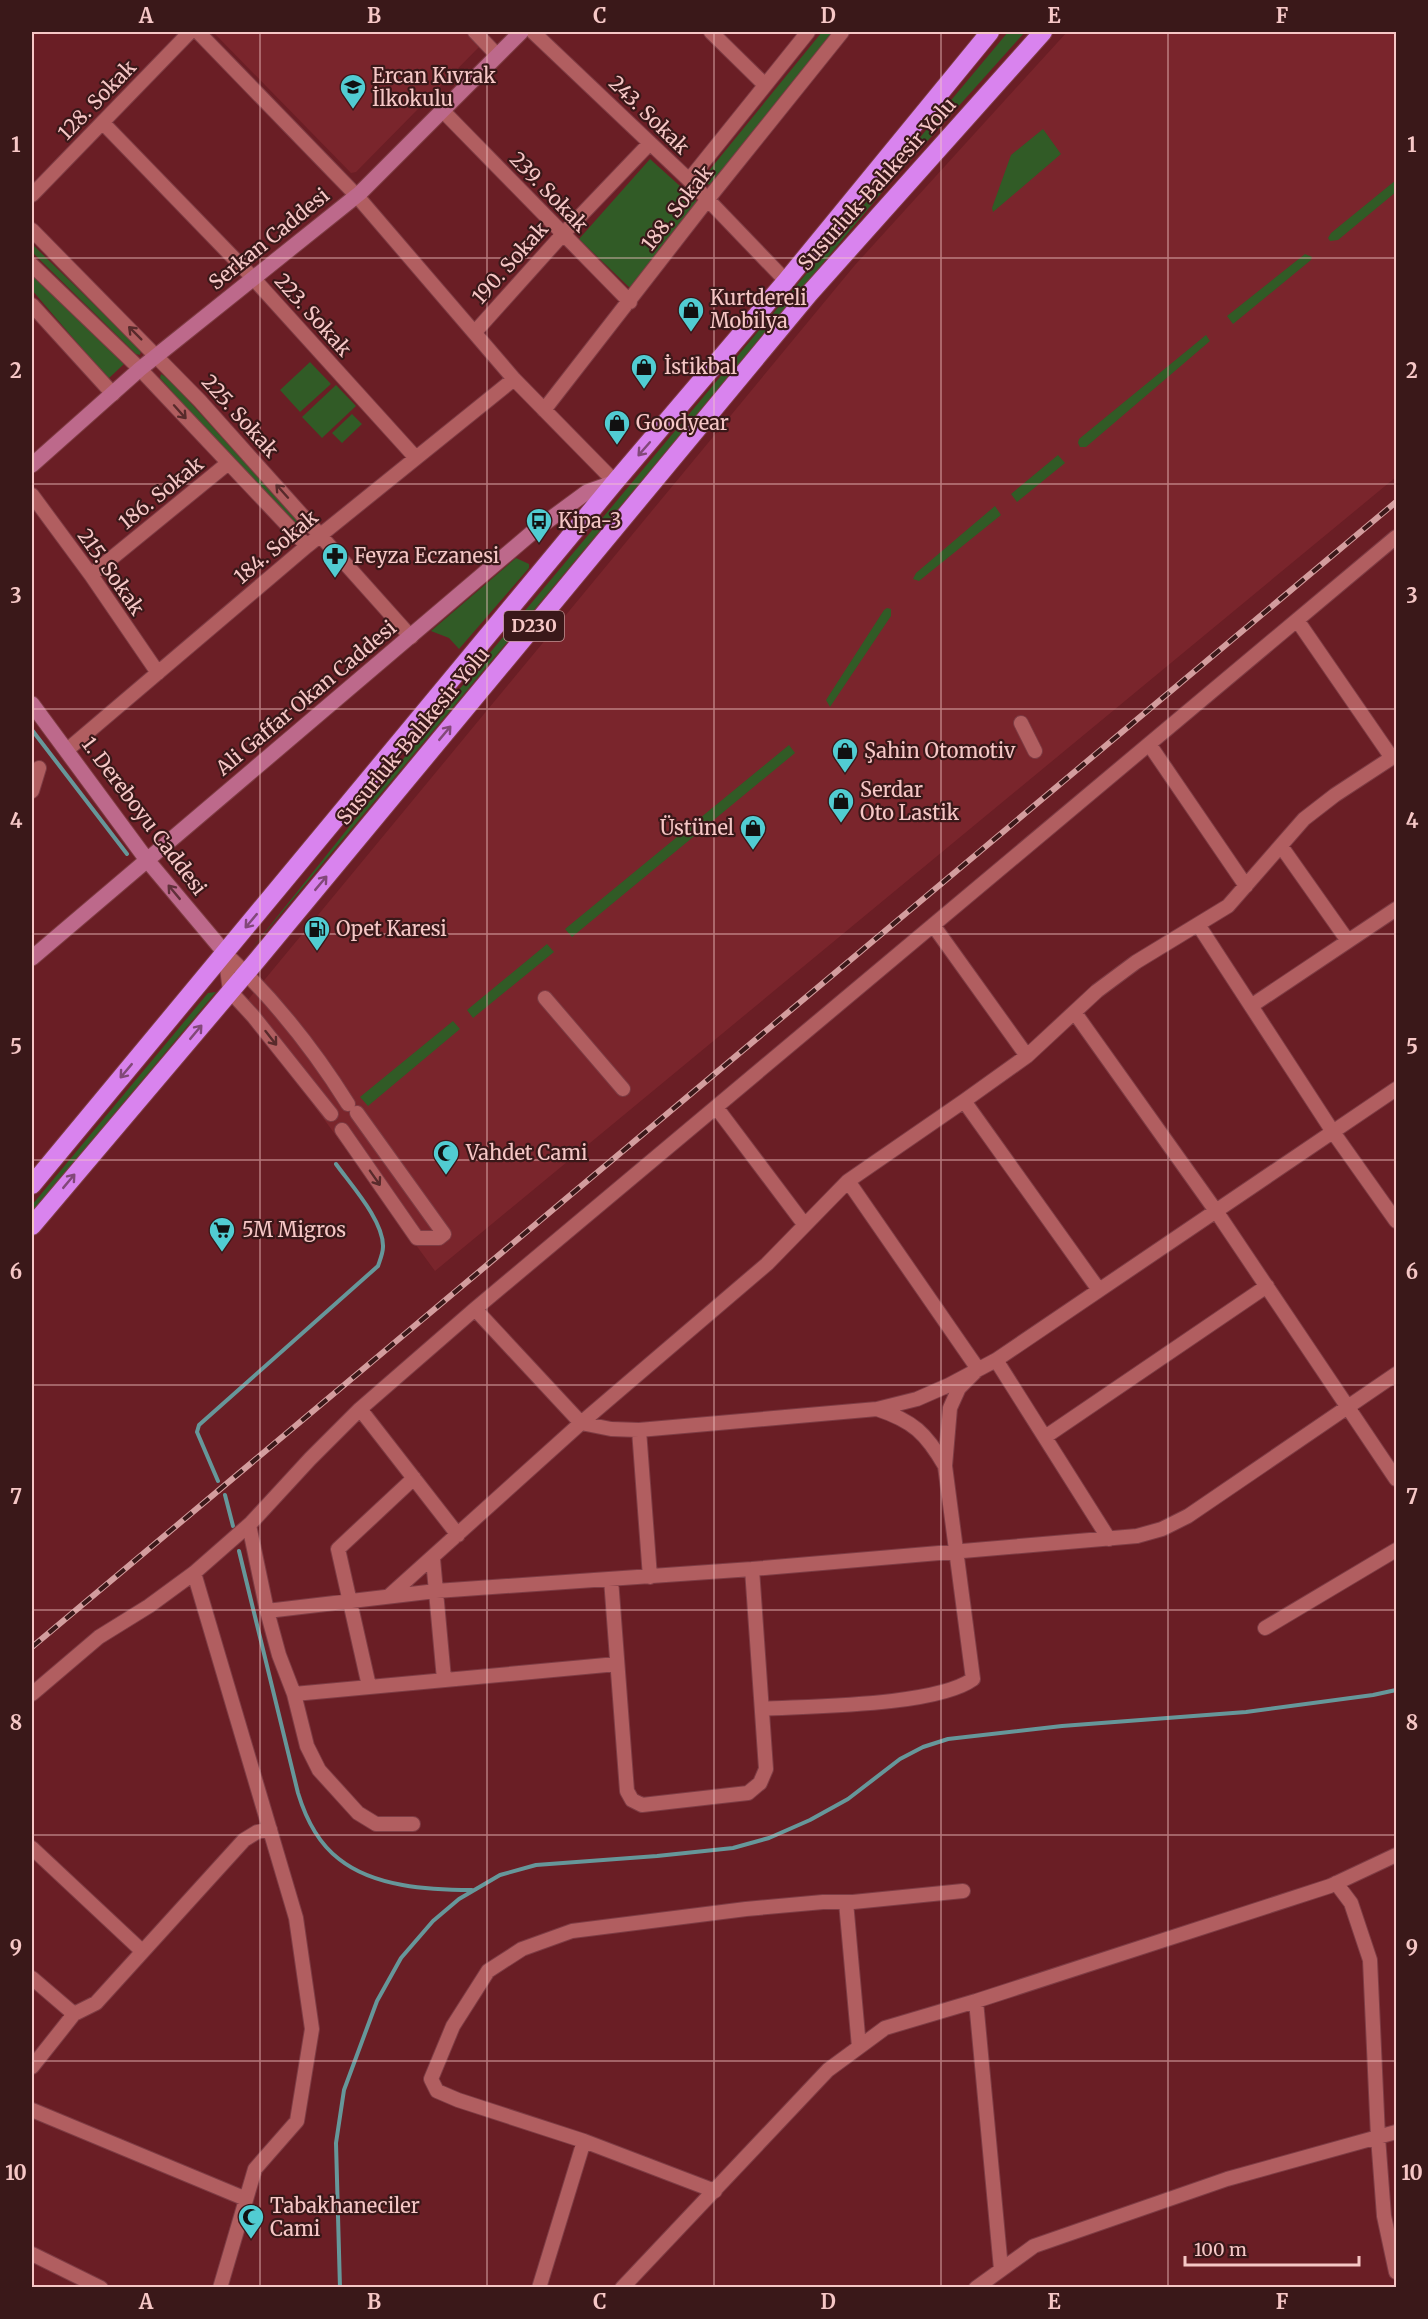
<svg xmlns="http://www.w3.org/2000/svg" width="1428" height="2319" viewBox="0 0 1428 2319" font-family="Merriweather,serif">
  <rect width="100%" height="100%" fill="#6a1e25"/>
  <path fill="#7a252c" d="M 215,32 L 467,32 L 477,42 L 479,47 L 356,172 L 351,173 L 215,34 Z
    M 1067,32 L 1396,32 L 1396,477 L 435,1271 L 242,1007 L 855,265 Z"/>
  <path fill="#315b26" d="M 822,32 L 835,32 L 710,185 L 707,184 L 703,178 Z
    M 1008,32 L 1025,32 L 888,185 L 249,952 L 448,703 Z
    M 1043,129 L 1061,154 L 993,212 L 992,208 L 1011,155 Z
    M 650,159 L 700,204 L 631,289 L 579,239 Z
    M 1396,180 L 1396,192 L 1338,240 L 1330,241 L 1328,238 L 1331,233 Z
    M 32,244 L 141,350 L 140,355 L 136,354 L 32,252 Z
    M 1305,254 L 1312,257 L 1311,260 L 1233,324 L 1227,316 Z
    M 32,274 L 124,364 L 108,379 L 32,290 Z
    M 1206,335 L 1210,341 L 1086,447 L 1080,447 L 1078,443 L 1079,439 Z
    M 310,362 L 331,384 L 300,412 L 280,390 Z
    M 161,374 L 169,379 L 305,529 L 306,535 L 240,467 L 160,378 Z
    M 336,385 L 356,406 L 322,438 L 302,417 Z
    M 352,414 L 362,424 L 342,443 L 332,433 Z
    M 1058,455 L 1065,463 L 1017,502 L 1011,494 Z
    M 995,506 L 1001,515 L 919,581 L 913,579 L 916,573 Z
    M 516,558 L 529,564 L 529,568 L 459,649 L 449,638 L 431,631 Z
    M 887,608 L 891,609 L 891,616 L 830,707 L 826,700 L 884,610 Z
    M 789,745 L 795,753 L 572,937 L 565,929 Z
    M 547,944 L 554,952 L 473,1018 L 467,1010 Z
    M 216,992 L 32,1212 L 32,1205 L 208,993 Z
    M 453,1021 L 460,1029 L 368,1106 L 360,1097 Z"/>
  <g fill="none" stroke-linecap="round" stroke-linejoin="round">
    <path stroke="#66979a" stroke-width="4" d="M 32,730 L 127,854
      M 218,1481 L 197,1432 L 199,1425 L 378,1266 C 380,1260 383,1253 383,1247 C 384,1221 351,1185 336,1164
      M 225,1495 L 233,1526
      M 239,1551 L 298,1793 C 305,1816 318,1843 339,1859 C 374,1887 429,1890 472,1890
      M 340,2288 L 336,2143 L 344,2090 L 377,2001 L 401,1958 L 433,1921 L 459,1899 L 500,1875 L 536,1865 L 657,1856 L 733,1848 L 769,1838 L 810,1820 L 848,1799 L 900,1759 L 923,1747 L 948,1739 L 1062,1726 L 1246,1712 L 1373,1695 L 1396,1690"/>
    <g stroke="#7e3c44" stroke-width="16">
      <path id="street" d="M 198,32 L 357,196 L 514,379 L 615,482
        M 475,32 L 497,55
        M 533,32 L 689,180 L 786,281
        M 711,32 L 765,85
        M 442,110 L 630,302
        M 103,123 L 254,279 L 416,458
        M 689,180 L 808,32
        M 32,195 L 190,32
        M 32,230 L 200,401 L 411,637
        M 32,265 L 140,369 L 307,546
        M 32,305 L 113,394
        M 475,332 L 563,234 L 650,143
        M 544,410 L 708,199 L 842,32
        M 32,495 L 91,575 L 158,673
        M 91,575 L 227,464
        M 1297,620 L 1392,758
        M 1021,723 L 1035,751
        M 1149,744 L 1246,886
        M 67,750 L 307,546 L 514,379
        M 32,791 L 39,768
        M 1281,846 L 1348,941
        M 933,925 L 1027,1056
        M 1199,926 L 1333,1132 L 1396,1221
        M 225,953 L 230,991 L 253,1016 L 331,1114
        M 225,953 C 273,998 313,1048 348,1104
        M 545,998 L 623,1089
        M 1251,1006 L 1396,909
        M 1075,1013 L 1216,1211 L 1396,1479
        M 964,1101 L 1099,1290
        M 716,1107 L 804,1224
        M 342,1130 L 417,1238 L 439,1238 L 444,1234 L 357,1113
        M 475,1309 L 581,1423 L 611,1429 L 639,1430 L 877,1409 L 917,1399 L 949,1385 L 996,1360 L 1396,1089
        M 996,1360 L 1109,1539
        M 360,1409 L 458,1535
        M 877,1409 C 913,1421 926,1433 945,1466
        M 639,1430 L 650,1577
        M 1045,1437 L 1267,1286
        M 249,1525 L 267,1611 L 279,1655 L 294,1694 L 307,1746 L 319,1770 L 358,1813 L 376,1824 L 413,1824
        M 433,1559 L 444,1679
        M 194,1573 L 296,1918 L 312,2029 L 297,2121 L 255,2169 L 220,2288
        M 611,1579 L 627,1791 L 632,1800 L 642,1805 L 748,1793 L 760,1783 L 766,1769 L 752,1569
        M 389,1596 L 581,1423 L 767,1264 L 848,1181 L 964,1101 L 1027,1056 L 1097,991 L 1136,962 L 1228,906 L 1304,819 L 1335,795 L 1396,755
        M 267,1611 L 436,1591 L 752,1569 L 1137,1536 L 1162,1529 L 1188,1516 L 1396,1374
        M 1265,1628 L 1396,1550
        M 369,1686 L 338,1549 L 414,1478
        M 32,1694 L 99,1637 L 149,1606 L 194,1573 L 251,1523 L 310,1459 L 360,1409 L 475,1309 L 1396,537
        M 294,1694 L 617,1664
        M 762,1709 C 811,1706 936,1706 973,1679 L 945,1466 L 950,1408 L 959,1388 L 978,1369 L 848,1181
        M 32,1848 L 142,1951
        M 1336,1883 L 1351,1903 L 1370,1960 L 1378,2137 L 1384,2216 L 1396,2272
        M 846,1902 L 859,2047
        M 32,1978 L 74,2014
        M 976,2001 L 1001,2269
        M 32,2067 L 74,2014 L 96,2003 L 244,1840 L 257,1832 L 270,1829
        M 32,2110 L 246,2199
        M 715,2191 L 584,2141 L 458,2100 L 437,2091 L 431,2079 L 453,2026 L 488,1971 L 522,1949 L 572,1931 L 746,1909 L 823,1902 L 853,1902 L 963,1891
        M 32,2254 L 101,2288
        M 539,2288 L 584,2141
        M 622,2288 L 828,2070 L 885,2028 L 976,2001 L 1330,1886 L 1396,1855
        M 976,2288 L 1034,2246 L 1227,2179 L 1396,2132"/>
    </g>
    <g stroke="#7e3c44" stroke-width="17">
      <path id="secondary" d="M 32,465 L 140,369 L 360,193 L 521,32
        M 32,704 L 147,860 L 225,953
        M 32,958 L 534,531 L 587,492 L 615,482"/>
    </g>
    <g stroke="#7e3c44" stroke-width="20">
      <path id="highway" d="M 32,1185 L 615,482 L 786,281 L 990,32
        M 32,1226 L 258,959 L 809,294 L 1043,32"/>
    </g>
    <use href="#street" stroke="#b15e60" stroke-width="14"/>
    <use href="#secondary" stroke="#bd698b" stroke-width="15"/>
    <use href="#highway" stroke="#d983ee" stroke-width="18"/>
    <g stroke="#d39d9e" stroke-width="6">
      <path id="rail" d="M 32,1647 L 1396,502"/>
    </g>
    <use href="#rail" stroke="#3a1819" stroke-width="4" stroke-dasharray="11" stroke-linecap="butt"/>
  </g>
  <defs><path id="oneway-shaft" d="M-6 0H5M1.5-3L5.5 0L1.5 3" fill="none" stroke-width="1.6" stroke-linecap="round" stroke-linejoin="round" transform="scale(1.5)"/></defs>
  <g stroke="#582a2b">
    <use href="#oneway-shaft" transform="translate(135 333) rotate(-135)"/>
    <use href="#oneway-shaft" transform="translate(180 412) rotate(48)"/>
    <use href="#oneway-shaft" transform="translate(282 491) rotate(-132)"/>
    <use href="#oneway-shaft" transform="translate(271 1038) rotate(52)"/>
    <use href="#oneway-shaft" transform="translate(375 1178) rotate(55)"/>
  </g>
  <g stroke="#824879">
    <use href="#oneway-shaft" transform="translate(644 449) rotate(131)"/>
    <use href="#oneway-shaft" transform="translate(445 733) rotate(-50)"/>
    <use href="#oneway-shaft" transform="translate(321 883) rotate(-50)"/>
    <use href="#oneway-shaft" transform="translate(251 921) rotate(130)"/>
    <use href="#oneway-shaft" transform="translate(196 1032) rotate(-50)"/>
    <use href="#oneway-shaft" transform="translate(126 1071) rotate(130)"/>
    <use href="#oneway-shaft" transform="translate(69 1181) rotate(-50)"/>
  </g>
  <use stroke="#61303b" href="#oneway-shaft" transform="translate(174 892) rotate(-130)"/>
  <path fill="none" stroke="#f6c7c6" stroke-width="1.5" stroke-opacity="0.55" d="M 260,32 L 260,2288M 487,32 L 487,2288M 714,32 L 714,2288M 941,32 L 941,2288M 1168,32 L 1168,2288M 32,258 L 1396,258M 32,484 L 1396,484M 32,709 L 1396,709M 32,934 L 1396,934M 32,1160 L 1396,1160M 32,1385 L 1396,1385M 32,1610 L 1396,1610M 32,1835 L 1396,1835M 32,2061 L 1396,2061"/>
  <defs>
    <g id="school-pin" transform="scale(1.35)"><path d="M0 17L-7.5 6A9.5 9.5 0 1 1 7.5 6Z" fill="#51ccd2" stroke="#3a1819"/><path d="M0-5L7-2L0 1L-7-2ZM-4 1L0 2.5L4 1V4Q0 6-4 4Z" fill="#111"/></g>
    <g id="shop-pin" transform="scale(1.35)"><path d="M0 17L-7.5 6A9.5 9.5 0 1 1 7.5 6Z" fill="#51ccd2" stroke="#3a1819"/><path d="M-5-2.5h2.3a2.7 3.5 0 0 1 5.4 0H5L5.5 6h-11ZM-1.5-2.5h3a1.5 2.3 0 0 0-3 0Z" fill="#111"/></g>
    <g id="bus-pin" transform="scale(1.35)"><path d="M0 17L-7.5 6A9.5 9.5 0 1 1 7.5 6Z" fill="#51ccd2" stroke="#3a1819"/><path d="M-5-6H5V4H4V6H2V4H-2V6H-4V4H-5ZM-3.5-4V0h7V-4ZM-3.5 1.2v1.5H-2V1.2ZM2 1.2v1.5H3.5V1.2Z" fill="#111"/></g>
    <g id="pharmacy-pin" transform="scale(1.35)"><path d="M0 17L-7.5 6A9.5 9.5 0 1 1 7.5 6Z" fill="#51ccd2" stroke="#3a1819"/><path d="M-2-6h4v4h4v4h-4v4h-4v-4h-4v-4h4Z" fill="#111"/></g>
    <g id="fuel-pin" transform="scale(1.35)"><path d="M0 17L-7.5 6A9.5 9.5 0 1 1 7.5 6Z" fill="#51ccd2" stroke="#3a1819"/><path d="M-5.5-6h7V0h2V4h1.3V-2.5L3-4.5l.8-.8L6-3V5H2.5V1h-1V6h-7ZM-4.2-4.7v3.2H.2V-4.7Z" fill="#111"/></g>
    <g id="mosque-pin" transform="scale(1.35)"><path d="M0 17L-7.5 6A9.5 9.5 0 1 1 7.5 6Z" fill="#51ccd2" stroke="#3a1819"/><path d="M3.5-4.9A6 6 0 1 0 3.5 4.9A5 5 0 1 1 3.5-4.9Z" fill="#111"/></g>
    <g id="supermarket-pin" transform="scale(1.35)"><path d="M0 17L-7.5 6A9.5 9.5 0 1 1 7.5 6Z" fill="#51ccd2" stroke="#3a1819"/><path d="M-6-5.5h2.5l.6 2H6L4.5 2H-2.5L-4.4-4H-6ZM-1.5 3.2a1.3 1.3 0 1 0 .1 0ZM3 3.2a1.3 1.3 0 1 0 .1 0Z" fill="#111"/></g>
  </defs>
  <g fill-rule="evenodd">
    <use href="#school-pin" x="353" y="87"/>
    <use href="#shop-pin" x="691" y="310"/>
    <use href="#shop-pin" x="644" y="367"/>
    <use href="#shop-pin" x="617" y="423"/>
    <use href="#bus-pin" x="539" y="521"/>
    <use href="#pharmacy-pin" x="335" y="556"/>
    <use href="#shop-pin" x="845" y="751"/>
    <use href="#shop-pin" x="841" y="801"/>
    <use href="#shop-pin" x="753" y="828"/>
    <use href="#fuel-pin" x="317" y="929"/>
    <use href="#mosque-pin" x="446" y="1153"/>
    <use href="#supermarket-pin" x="222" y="1230"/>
    <use href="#mosque-pin" x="251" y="2217"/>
  </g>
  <g text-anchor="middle" stroke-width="4.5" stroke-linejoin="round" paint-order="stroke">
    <rect fill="#3a1819" stroke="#be9292" stroke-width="1.5" x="504" y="611" width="60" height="30" rx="4.5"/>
    <g font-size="18" font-weight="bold" fill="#f6c7c6">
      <text x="534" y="632">D230</text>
    </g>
    <g font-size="20" fill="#f6c7c6" stroke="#3a1819" text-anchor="start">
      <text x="372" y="83">Ercan Kıvrak<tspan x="372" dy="23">İlkokulu</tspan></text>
      <text x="710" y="305">Kurtdereli<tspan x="710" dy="23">Mobilya</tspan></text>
      <text x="664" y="374">İstikbal</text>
      <text x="636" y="430">Goodyear</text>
      <text x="558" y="528">Kipa-3</text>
      <text x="354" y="563">Feyza Eczanesi</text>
      <text x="864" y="758">Şahin Otomotiv</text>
      <text x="860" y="797">Serdar<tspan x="860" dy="23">Oto Lastik</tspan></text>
      <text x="734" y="835" text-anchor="end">Üstünel</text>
      <text x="336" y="936">Opet Karesi</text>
      <text x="466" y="1160">Vahdet Cami</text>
      <text x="242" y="1237">5M Migros</text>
      <text x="270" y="2213">Tabakhaneciler<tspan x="270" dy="23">Cami</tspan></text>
    </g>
    <g font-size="20" fill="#f6c7c6" stroke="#3a1819">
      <text transform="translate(97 100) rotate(-46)" y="7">128. Sokak</text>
      <text transform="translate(649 115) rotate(44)" y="7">243. Sokak</text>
      <text transform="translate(877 184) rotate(-48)" y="7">Susurluk-Balıkesir Yolu</text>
      <text transform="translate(549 192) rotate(46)" y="7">239. Sokak</text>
      <text transform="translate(677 208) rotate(-52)" y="7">188. Sokak</text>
      <text transform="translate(269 239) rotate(-39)" y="7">Serkan Caddesi</text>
      <text transform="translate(510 263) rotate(-48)" y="7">190. Sokak</text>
      <text transform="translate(313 315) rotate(48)" y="7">223. Sokak</text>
      <text transform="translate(240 416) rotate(48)" y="7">225. Sokak</text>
      <text transform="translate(161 493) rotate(-39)" y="7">186. Sokak</text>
      <text transform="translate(276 547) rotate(-40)" y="7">184. Sokak</text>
      <text transform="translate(111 572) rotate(55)" y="7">215. Sokak</text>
      <text transform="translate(306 698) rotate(-40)" y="7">Ali Gaffar Okan Caddesi</text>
      <text transform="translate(413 736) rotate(-50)" y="7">Susurluk-Balıkesir Yolu</text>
      <text transform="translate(144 816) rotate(53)" y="7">1. Dereboyu Caddesi</text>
    </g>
  </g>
  <rect width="1428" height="2319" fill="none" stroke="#3a1819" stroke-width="66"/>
  <path d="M1185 2256v9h174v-9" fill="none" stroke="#f6c7c6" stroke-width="3"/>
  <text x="1194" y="2256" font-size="18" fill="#f6c7c6" stroke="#3a1819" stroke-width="4.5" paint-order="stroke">100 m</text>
  <rect x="33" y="33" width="1362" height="2253" fill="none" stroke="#f6c7c6" stroke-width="2"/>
  <g font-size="20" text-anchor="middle" font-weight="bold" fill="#f6c7c6">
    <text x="146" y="23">A</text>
    <text x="374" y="23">B</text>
    <text x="600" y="23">C</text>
    <text x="828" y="23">D</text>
    <text x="1054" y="23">E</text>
    <text x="1282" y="23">F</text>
    <text x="16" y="152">1</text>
    <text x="1412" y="152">1</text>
    <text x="16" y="378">2</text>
    <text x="1412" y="378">2</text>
    <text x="16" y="603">3</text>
    <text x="1412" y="603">3</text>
    <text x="16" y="828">4</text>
    <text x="1412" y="828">4</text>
    <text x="16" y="1054">5</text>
    <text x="1412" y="1054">5</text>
    <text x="16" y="1279">6</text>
    <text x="1412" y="1279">6</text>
    <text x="16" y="1504">7</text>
    <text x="1412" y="1504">7</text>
    <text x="16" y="1730">8</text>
    <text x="1412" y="1730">8</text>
    <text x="16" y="1955">9</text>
    <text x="1412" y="1955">9</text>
    <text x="16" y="2180">10</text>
    <text x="1412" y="2180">10</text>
    <text x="146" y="2309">A</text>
    <text x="374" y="2309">B</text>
    <text x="600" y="2309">C</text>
    <text x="828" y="2309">D</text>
    <text x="1054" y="2309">E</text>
    <text x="1282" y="2309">F</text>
  </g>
</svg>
